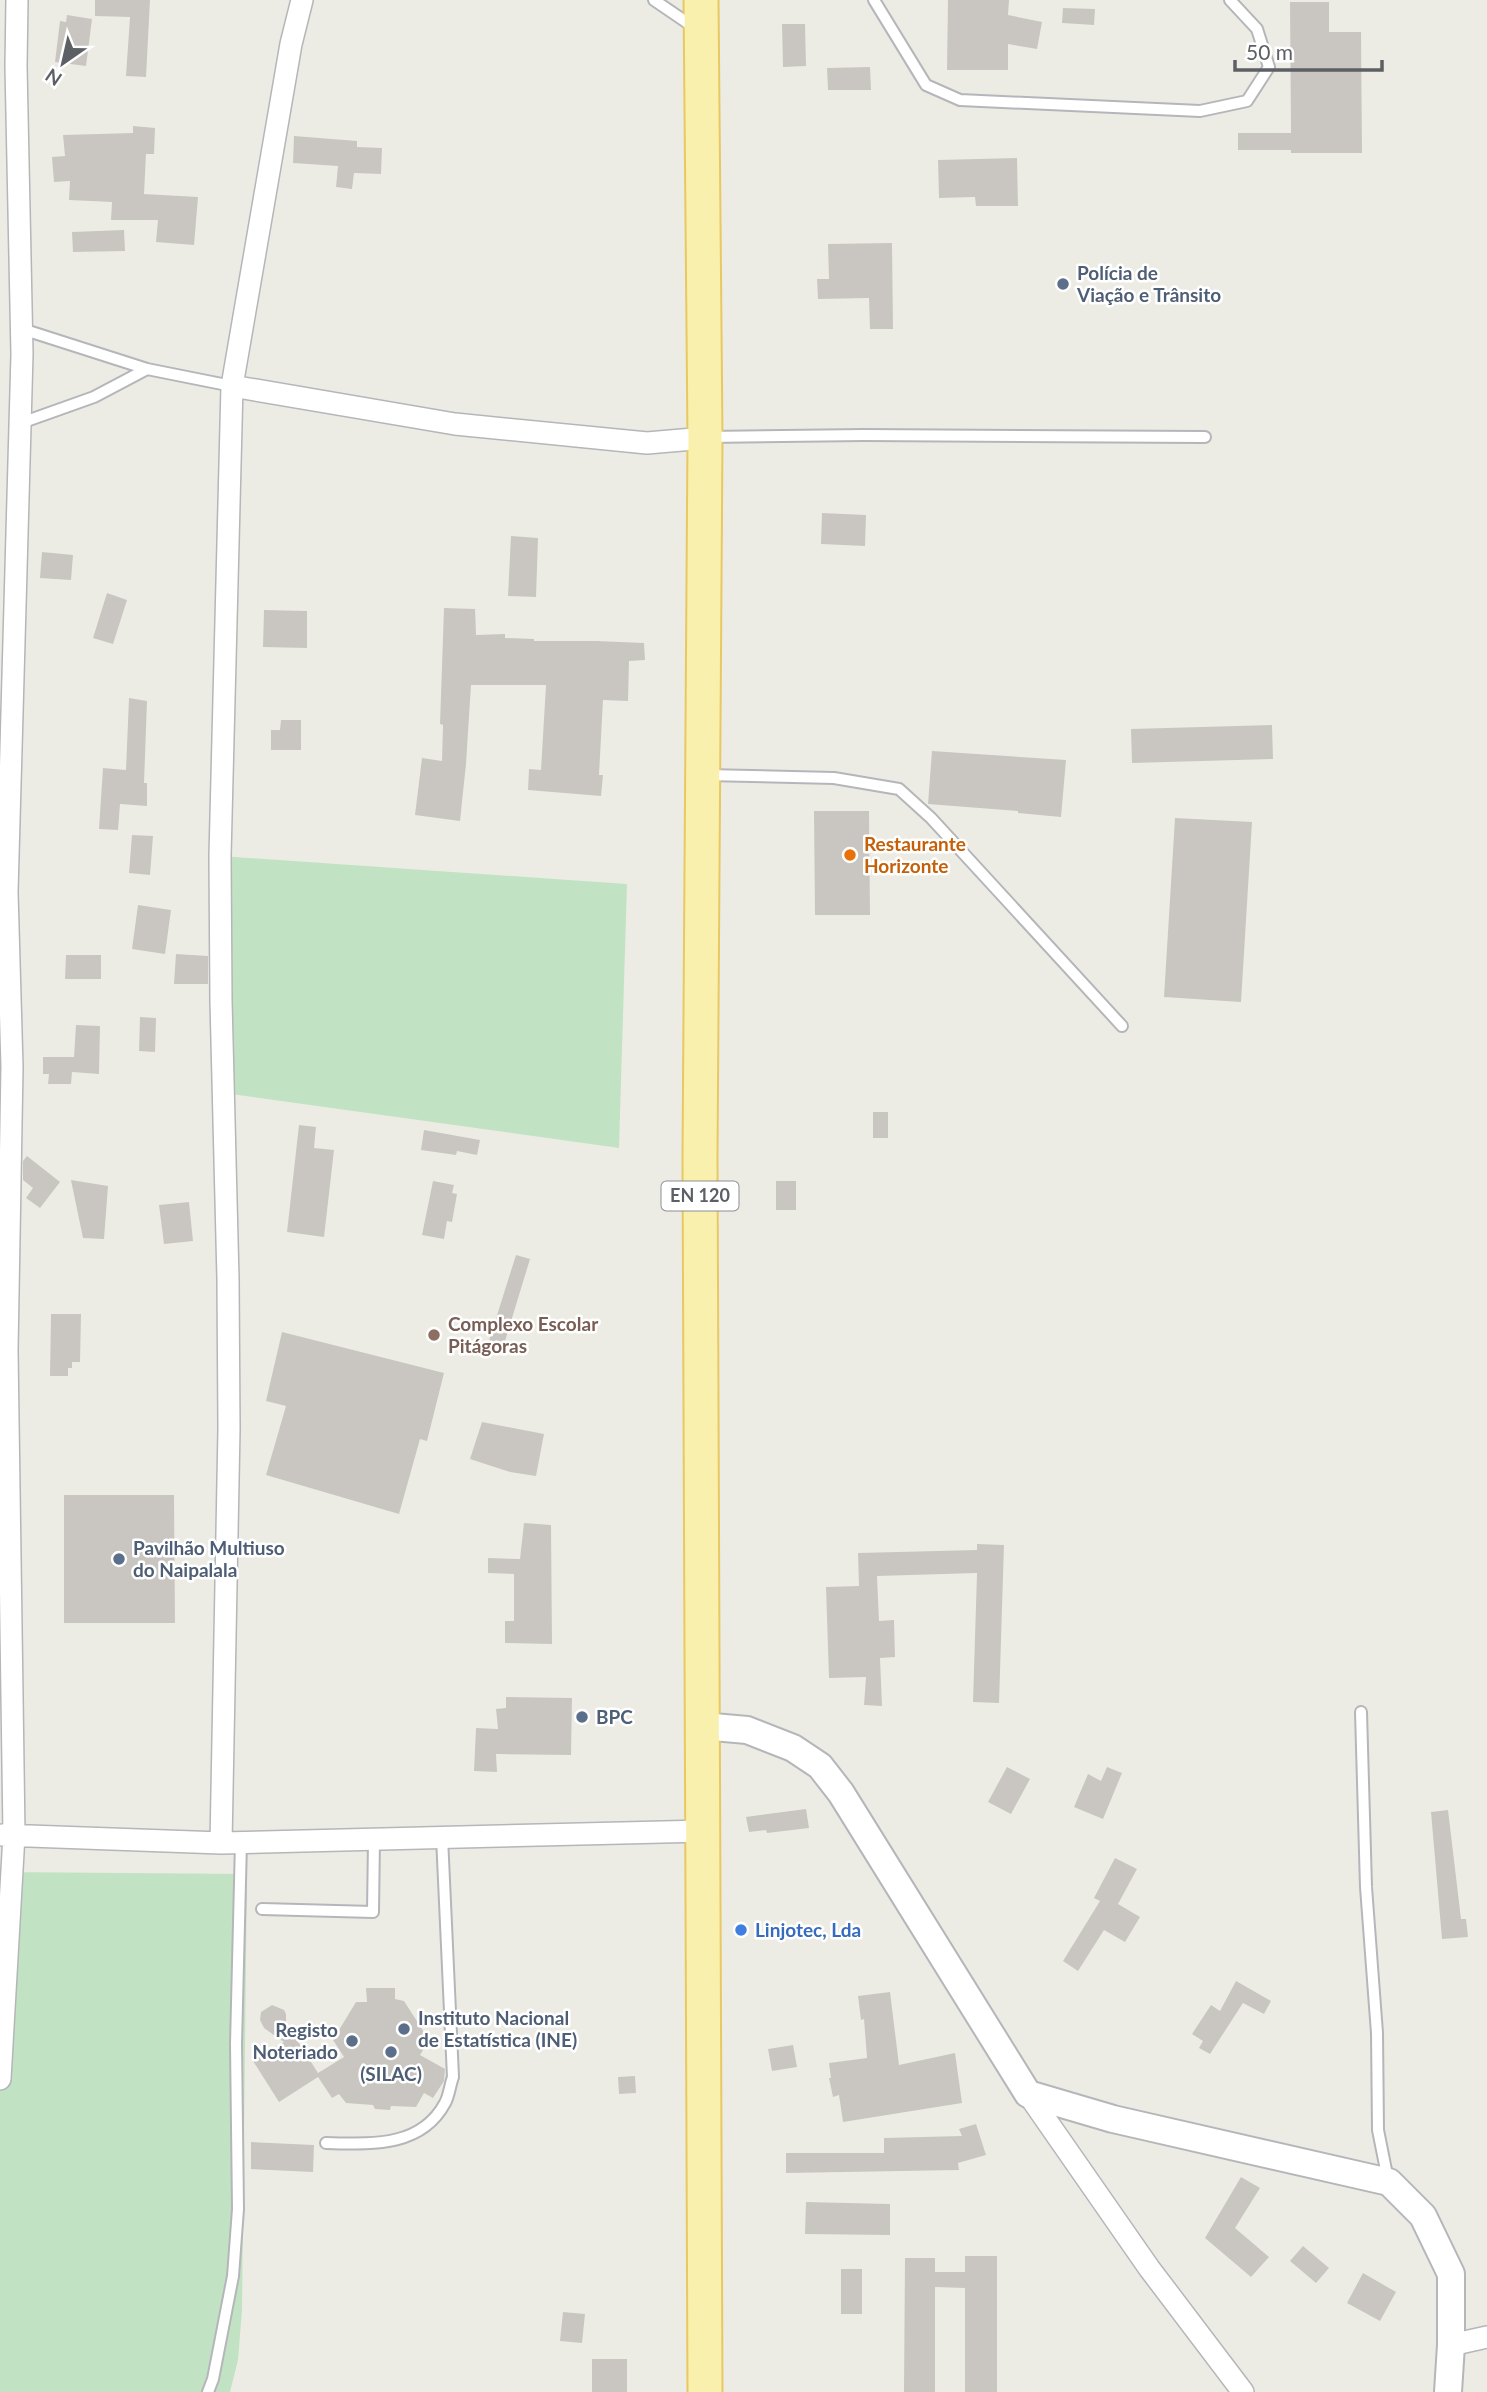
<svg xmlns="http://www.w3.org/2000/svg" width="1487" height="2392" viewBox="0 0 1487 2392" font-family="Lato,sans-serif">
  <rect width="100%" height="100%" fill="#edece4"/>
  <path fill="#c2e3c3" d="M 220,856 L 627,884 L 619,1148 L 224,1093 Z
    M 0,1872 L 247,1874 L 242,2310 L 238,2360 L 230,2392 L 0,2392 Z"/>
  <path fill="#c9c6c1" d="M 95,0 L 150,0 L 146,77 L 126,76 L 130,17 L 95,16 Z
    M 948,0 L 1009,0 L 1008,15 L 1042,22 L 1037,49 L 1008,44 L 1008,70 L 947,70 Z
    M 1290,2 L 1329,2 L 1329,32 L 1361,32 L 1362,153 L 1291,153 L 1291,150 L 1238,150 L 1238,133 L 1291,133 Z
    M 1063,8 L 1095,9 L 1094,25 L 1062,23 Z
    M 67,15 L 92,19 L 86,66 L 55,62 L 60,21 L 66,22 Z
    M 782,24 L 805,24 L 806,66 L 783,67 Z
    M 870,67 L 871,90 L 828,90 L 827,68 Z
    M 133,126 L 155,128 L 154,154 L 146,154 L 144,194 L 198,197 L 194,245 L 156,242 L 158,220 L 111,220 L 112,202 L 69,200 L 70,181 L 54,182 L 52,157 L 65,156 L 63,135 L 133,133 Z
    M 294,136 L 357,141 L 357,147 L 382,148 L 381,174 L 354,173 L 352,189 L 336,187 L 338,166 L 293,163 Z
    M 1017,158 L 1018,206 L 976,206 L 975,197 L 939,198 L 938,160 Z
    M 124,230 L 125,251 L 73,252 L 72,232 Z
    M 892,243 L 893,329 L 870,329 L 869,298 L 818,299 L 817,279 L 829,279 L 828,244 Z
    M 822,513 L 866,515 L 865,546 L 821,544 Z
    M 511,536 L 538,538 L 536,597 L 508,596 Z
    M 42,552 L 73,555 L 71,580 L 40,578 Z
    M 107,593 L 127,600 L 113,644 L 93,638 Z
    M 444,608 L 475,609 L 476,635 L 505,634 L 505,638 L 534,639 L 534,641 L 597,641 L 644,643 L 645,660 L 629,661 L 628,701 L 603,700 L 599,775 L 603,775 L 601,796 L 528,790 L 529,769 L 541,770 L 546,685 L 471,685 L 466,764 L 460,821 L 415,815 L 422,758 L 442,761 L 443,725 L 440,724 Z
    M 264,610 L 307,611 L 307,648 L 263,647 Z
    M 129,698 L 147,701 L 144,783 L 147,783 L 147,806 L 120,804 L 118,830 L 99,829 L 103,768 L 126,770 Z
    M 281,720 L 301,720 L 301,750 L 271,750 L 271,730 L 280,730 Z
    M 1272,725 L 1273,759 L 1132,763 L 1131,729 Z
    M 932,751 L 1066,760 L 1061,817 L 1018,813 L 1018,811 L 928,804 Z
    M 814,811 L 869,811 L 870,915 L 815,915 Z
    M 1175,818 L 1252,822 L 1241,1002 L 1164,997 Z
    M 132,835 L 153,836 L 150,875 L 129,873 Z
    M 138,905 L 171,910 L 165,954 L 132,949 Z
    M 176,954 L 208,956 L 208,984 L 174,984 Z
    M 66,955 L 101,955 L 101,979 L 65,979 Z
    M 140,1017 L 156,1018 L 155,1052 L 139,1051 Z
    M 76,1025 L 100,1026 L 99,1074 L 72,1072 L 71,1084 L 48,1084 L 49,1074 L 43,1074 L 43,1057 L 74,1057 Z
    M 873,1112 L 888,1112 L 888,1138 L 873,1138 Z
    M 299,1125 L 316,1127 L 314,1148 L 334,1150 L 324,1237 L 287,1232 Z
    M 424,1130 L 480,1140 L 477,1155 L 457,1151 L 456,1155 L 421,1150 Z
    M 27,1156 L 60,1182 L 40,1208 L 26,1198 L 33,1188 L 23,1180 L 23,1161 Z
    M 71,1180 L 108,1186 L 104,1239 L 83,1238 Z
    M 433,1181 L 454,1185 L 452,1193 L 457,1194 L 452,1222 L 447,1221 L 444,1239 L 422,1235 Z
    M 776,1181 L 796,1181 L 796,1210 L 776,1210 Z
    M 189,1202 L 193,1241 L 164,1244 L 159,1205 Z
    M 516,1255 L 530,1259 L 502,1351 L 487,1347 Z
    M 51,1314 L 81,1314 L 80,1362 L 72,1362 L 72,1368 L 68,1368 L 68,1376 L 50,1376 Z
    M 282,1332 L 444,1373 L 427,1441 L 420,1439 L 399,1514 L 266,1475 L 286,1406 L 266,1401 Z
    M 482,1422 L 544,1434 L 536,1476 L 510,1472 L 470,1459 Z
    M 64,1495 L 174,1495 L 175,1623 L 64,1623 Z
    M 524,1523 L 551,1525 L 552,1644 L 505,1643 L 505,1621 L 514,1621 L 514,1574 L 488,1573 L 488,1558 L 520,1559 Z
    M 977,1544 L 1004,1545 L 999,1703 L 973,1702 L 977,1573 L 877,1576 L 879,1621 L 894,1620 L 895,1657 L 880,1658 L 882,1706 L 864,1705 L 866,1677 L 829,1678 L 826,1587 L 859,1586 L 858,1553 L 977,1550 Z
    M 506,1697 L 572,1698 L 571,1755 L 496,1754 L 497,1772 L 474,1771 L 476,1728 L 498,1729 L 496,1709 L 506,1708 Z
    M 1007,1767 L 1030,1779 L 1011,1814 L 988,1802 Z
    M 1107,1767 L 1122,1773 L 1103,1819 L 1074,1807 L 1088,1774 L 1101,1781 Z
    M 806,1809 L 809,1828 L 767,1833 L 766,1830 L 749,1832 L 746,1817 Z
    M 1448,1810 L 1461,1919 L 1466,1919 L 1468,1937 L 1442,1939 L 1431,1812 Z
    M 1115,1858 L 1137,1869 L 1118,1904 L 1140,1917 L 1125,1942 L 1104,1930 L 1078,1971 L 1063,1961 L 1100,1901 L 1094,1898 Z
    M 1236,1981 L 1271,2001 L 1264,2014 L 1243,2003 L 1210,2054 L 1199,2048 L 1203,2041 L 1192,2034 L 1211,2005 L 1220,2011 Z
    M 366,1988 L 395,1988 L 395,1999 L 404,2001 L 429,2040 L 420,2055 L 445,2069 L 444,2081 L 433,2098 L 424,2093 L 416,2107 L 391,2106 L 390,2110 L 375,2109 L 373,2105 L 346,2103 L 339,2094 L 332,2098 L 318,2077 L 279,2102 L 253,2061 L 284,2042 L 264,2028 L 260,2020 L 261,2012 L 272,2005 L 284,2010 L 286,2014 L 286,2023 L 318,2073 L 344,2057 L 333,2040 L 356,2002 L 367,2002 Z
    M 890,1992 L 899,2065 L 955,2053 L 962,2103 L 843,2122 L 839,2095 L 833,2097 L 829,2078 L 831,2078 L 829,2063 L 867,2058 L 864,2019 L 861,2020 L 858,1996 Z
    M 793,2045 L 797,2067 L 772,2071 L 768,2049 Z
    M 635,2076 L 636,2093 L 619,2094 L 618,2077 Z
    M 976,2124 L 986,2155 L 958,2163 L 959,2170 L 786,2173 L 786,2153 L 884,2153 L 884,2138 L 962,2136 L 959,2129 Z
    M 251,2142 L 314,2145 L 313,2172 L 251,2169 Z
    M 1241,2177 L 1260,2188 L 1235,2228 L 1269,2257 L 1251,2277 L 1205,2238 Z
    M 806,2202 L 890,2204 L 890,2235 L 805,2234 Z
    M 1303,2246 L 1329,2268 L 1316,2283 L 1290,2261 Z
    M 965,2256 L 997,2256 L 997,2392 L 965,2392 L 965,2288 L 935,2287 L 935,2392 L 904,2392 L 905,2258 L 935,2258 L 935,2272 L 965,2272 Z
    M 841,2269 L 862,2269 L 862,2314 L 841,2314 Z
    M 1363,2273 L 1396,2292 L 1380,2321 L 1347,2303 Z
    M 563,2312 L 585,2314 L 582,2343 L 560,2341 Z
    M 592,2359 L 627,2359 L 627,2392 L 592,2392 Z"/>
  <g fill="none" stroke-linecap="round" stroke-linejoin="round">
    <g stroke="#b4b6ba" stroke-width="14">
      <path id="service" d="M 654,0 L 695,28
        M 874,0 L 926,85 L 960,100 L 1200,111 L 1247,101 L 1269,67 L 1257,29 L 1230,0
        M 22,329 L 147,369 L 232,386
        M 21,423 L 94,397 L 147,369
        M 707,437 L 864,435 L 1205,437
        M 705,775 L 834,778 L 899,789 L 931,818 L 1122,1026
        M 1361,1712 L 1366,1887 L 1377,2033 L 1378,2130 L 1388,2180
        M 262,1909 L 373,1912 L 374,1839
        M 326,2143 C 370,2144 421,2148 445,2103 C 449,2096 450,2085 453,2077 L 442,1837
        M 208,2392 L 213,2379 L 233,2276 L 238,2209 L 236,2044 L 241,1842"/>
    </g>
    <g stroke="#b4b6ba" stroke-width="24">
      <path id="minor" d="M 232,386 L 455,424 L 647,443 L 705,438
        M 2,1835 L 221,1843 L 704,1831
        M 221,1843 L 229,1429 L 228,1279 L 221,1001 L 220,856 L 232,386 L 291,44 L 302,0
        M 0,2079 L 14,1835 L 7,1350 L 12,1067 L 7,892 L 22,354 L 16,66 L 17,0
        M 1028,2094 L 1149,2268 L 1243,2392
        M 1451,2345 L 1487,2337"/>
    </g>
    <g stroke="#b4b6ba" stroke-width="30">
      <path id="tertiary" d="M 702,1726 L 747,1730 L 793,1748 L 820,1766 L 841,1793 L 1028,2094 L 1113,2119 L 1389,2182 L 1423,2216 L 1451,2274 L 1451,2345 L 1448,2392"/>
    </g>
    <g stroke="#e8c863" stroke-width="37">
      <path id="primary" d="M 701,0 L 705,438 L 700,1159 L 705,2392"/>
    </g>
    <use href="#service" stroke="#fff" stroke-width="10"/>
    <use href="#minor" stroke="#fff" stroke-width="21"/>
    <use href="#tertiary" stroke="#fff" stroke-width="26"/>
    <use href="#primary" stroke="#f9f0ad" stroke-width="33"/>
  </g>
  <g fill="#5c6f8a" stroke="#fff" stroke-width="2.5">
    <circle cx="1063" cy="284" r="7"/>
    <circle cx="119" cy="1559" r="7"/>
    <circle cx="582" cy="1717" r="7"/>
    <circle cx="404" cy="2029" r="7"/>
    <circle cx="352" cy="2041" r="7"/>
    <circle cx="391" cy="2052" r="7"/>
  </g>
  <circle fill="#e8710a" stroke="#fff" stroke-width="2.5" cx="850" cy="855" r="7"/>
  <circle fill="#8d6e63" stroke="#fff" stroke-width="2.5" cx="434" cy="1335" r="7"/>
  <circle fill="#3f7fe0" stroke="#fff" stroke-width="2.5" cx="741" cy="1930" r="7"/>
  <g text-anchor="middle" stroke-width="5" stroke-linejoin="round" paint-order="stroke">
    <rect fill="#fff" stroke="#8d8f92" stroke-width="2" x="661.5" y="1181.5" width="77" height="29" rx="5"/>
    <g font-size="18" font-weight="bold" fill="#5c5f64">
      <text x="700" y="1202">EN 120</text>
    </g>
    <g font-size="19" font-weight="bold" fill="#4e5e75" stroke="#fff" text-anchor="start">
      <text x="1077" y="280">Polícia de<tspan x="1077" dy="22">Viação e Trânsito</tspan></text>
      <text x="133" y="1555">Pavilhão Multiuso<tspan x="133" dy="22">do Naipalala</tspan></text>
      <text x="596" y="1724">BPC</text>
      <text x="418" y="2025">Instituto Nacional<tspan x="418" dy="22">de Estatística (INE)</tspan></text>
      <text x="338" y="2037" text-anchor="end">Registo<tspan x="338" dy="22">Noteriado</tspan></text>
      <text x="391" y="2081" text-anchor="middle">(SILAC)</text>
    </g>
    <g font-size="19" font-weight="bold" fill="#c56008" stroke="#fff" text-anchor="start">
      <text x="864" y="851">Restaurante<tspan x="864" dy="22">Horizonte</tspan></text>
    </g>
    <g font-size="19" font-weight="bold" fill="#785e54" stroke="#fff" text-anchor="start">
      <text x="448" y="1331">Complexo Escolar<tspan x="448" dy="22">Pitágoras</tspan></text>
    </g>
    <g font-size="19" font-weight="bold" fill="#366cbe" stroke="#fff" text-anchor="start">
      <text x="755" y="1937">Linjotec, Lda</text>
    </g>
  </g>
  <g transform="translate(63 63) rotate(214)" stroke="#ffffff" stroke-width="5" paint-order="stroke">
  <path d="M0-5L12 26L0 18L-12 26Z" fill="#5c5f64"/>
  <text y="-10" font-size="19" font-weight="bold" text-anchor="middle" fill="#5c5f64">N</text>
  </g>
  <path d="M1235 60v10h147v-10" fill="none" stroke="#5c5f64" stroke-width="3.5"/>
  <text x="1246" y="60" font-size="21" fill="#5c5f64" stroke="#ffffff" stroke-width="5" paint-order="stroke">50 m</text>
</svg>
